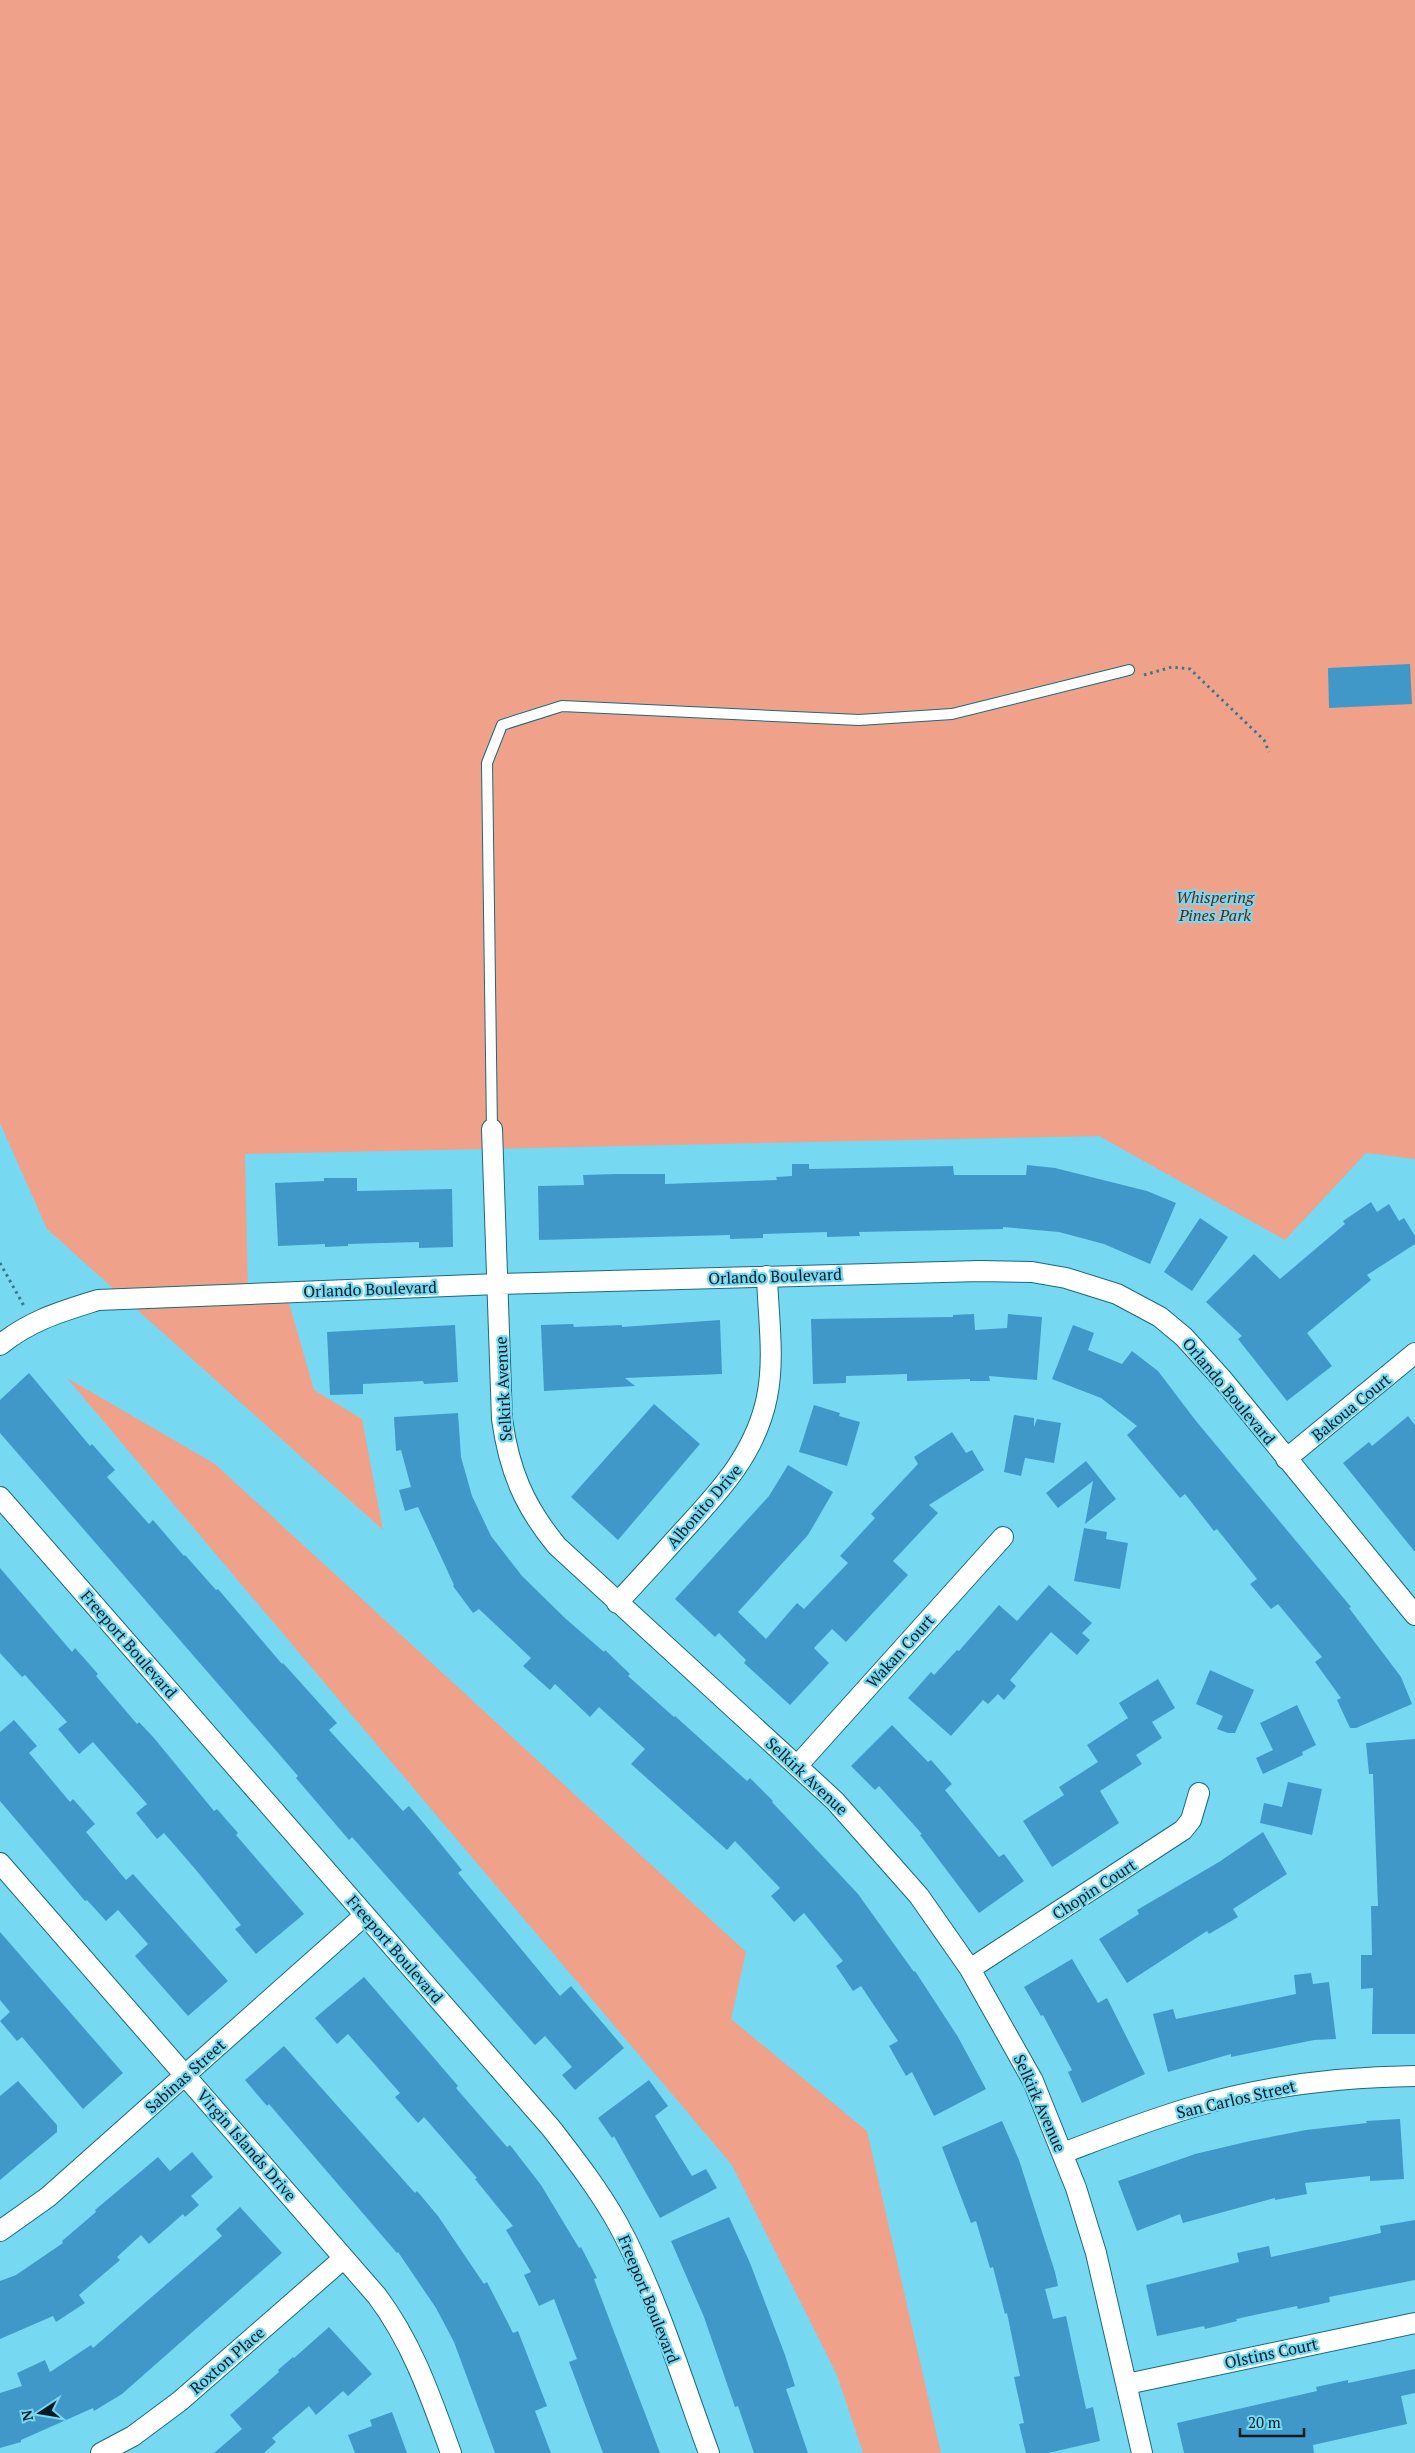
<svg xmlns="http://www.w3.org/2000/svg" width="1415" height="2453" viewBox="0 0 1415 2453" font-family="'PT Serif',serif">
  <rect width="100%" height="100%" fill="#77d8f1"/>
  <path fill="#f0a18a" d="M 0,0 L 1415,0 L 1415,1159 L 1366,1153 L 1285,1240 L 1099,1136 L 245,1154 L 248,1292 L 285,1289 L 314,1390 L 362,1419 L 383,1530 L 47,1229 L 0,1123 Z
    M 67,1378 L 215,1464 L 746,1952 L 731,2019 L 867,2131 L 941,2453 L 863,2453 L 837,2375 L 732,2165 Z"/>
  <path fill="#4098c9" d="M 1410,664 L 1412,704 L 1329,708 L 1328,668 Z
    M 792,1164 L 809,1164 L 809,1169 L 953,1166 L 954,1175 L 1026,1175 L 1027,1165 L 1055,1168 L 1147,1191 L 1176,1203 L 1150,1264 L 1104,1244 L 1059,1232 L 1003,1227 L 1003,1229 L 859,1232 L 860,1236 L 827,1237 L 827,1232 L 763,1234 L 763,1238 L 730,1239 L 730,1235 L 539,1240 L 538,1186 L 584,1185 L 583,1175 L 617,1174 L 665,1174 L 665,1184 L 777,1180 L 776,1177 L 792,1176 Z
    M 324,1178 L 357,1178 L 357,1191 L 452,1189 L 453,1247 L 419,1248 L 419,1242 L 348,1244 L 348,1246 L 325,1247 L 325,1244 L 278,1246 L 275,1183 L 324,1181 Z
    M 1371,1202 L 1377,1212 L 1389,1204 L 1399,1221 L 1404,1218 L 1415,1236 L 1415,1244 L 1367,1275 L 1371,1280 L 1307,1333 L 1332,1366 L 1287,1401 L 1238,1339 L 1242,1336 L 1206,1302 L 1254,1254 L 1280,1279 L 1345,1224 L 1343,1221 Z
    M 1200,1218 L 1228,1237 L 1192,1291 L 1164,1272 Z
    M 974,1314 L 975,1330 L 1007,1328 L 1008,1314 L 1042,1317 L 1037,1380 L 989,1376 L 990,1381 L 970,1381 L 970,1379 L 907,1381 L 907,1374 L 846,1376 L 846,1383 L 813,1384 L 811,1319 L 953,1317 L 953,1315 Z
    M 720,1320 L 722,1374 L 625,1378 L 635,1386 L 544,1391 L 541,1325 L 573,1324 L 574,1327 L 622,1325 L 622,1327 Z
    M 455,1325 L 458,1382 L 424,1384 L 423,1381 L 363,1384 L 363,1394 L 330,1395 L 327,1332 Z
    M 1073,1325 L 1094,1333 L 1088,1350 L 1122,1364 L 1132,1351 L 1158,1371 L 1196,1421 L 1351,1607 L 1349,1608 L 1401,1677 L 1412,1704 L 1356,1728 L 1350,1728 L 1337,1700 L 1341,1698 L 1315,1662 L 1322,1657 L 1278,1604 L 1271,1609 L 1250,1584 L 1257,1579 L 1217,1529 L 1214,1531 L 1185,1494 L 1180,1498 L 1127,1435 L 1137,1426 L 1101,1398 L 1052,1379 Z
    M 29,1373 L 90,1446 L 92,1444 L 115,1470 L 107,1477 L 149,1524 L 153,1520 L 184,1556 L 185,1555 L 216,1590 L 218,1589 L 282,1664 L 283,1663 L 337,1723 L 329,1730 L 403,1811 L 409,1806 L 431,1832 L 462,1870 L 458,1873 L 560,1996 L 571,1986 L 624,2048 L 575,2090 L 562,2075 L 572,2067 L 545,2036 L 535,2045 L 352,1837 L 349,1840 L 296,1778 L 298,1776 L 0,1433 L 0,1400 Z
    M 654,1404 L 700,1444 L 618,1540 L 571,1497 Z
    M 814,1405 L 840,1413 L 839,1416 L 860,1422 L 847,1466 L 799,1452 Z
    M 458,1413 L 461,1457 L 472,1496 L 491,1536 L 522,1576 L 566,1619 L 604,1652 L 605,1650 L 630,1674 L 628,1676 L 674,1717 L 675,1716 L 747,1781 L 750,1778 L 773,1801 L 772,1802 L 858,1894 L 914,1972 L 915,1971 L 958,2037 L 986,2089 L 934,2116 L 912,2072 L 906,2076 L 889,2046 L 898,2041 L 861,1986 L 853,1991 L 836,1966 L 843,1961 L 804,1913 L 794,1922 L 771,1896 L 780,1888 L 735,1841 L 727,1850 L 631,1764 L 645,1749 L 599,1707 L 590,1717 L 555,1684 L 550,1690 L 523,1666 L 531,1658 L 479,1609 L 473,1613 L 453,1586 L 454,1585 L 418,1507 L 405,1511 L 399,1490 L 411,1487 L 401,1450 L 396,1451 L 394,1417 Z
    M 1014,1415 L 1034,1418 L 1034,1427 L 1037,1419 L 1061,1423 L 1054,1463 L 1025,1458 L 1021,1476 L 1004,1472 Z
    M 1408,1416 L 1415,1425 L 1415,1552 L 1343,1463 L 1369,1442 L 1372,1446 Z
    M 952,1432 L 966,1453 L 972,1450 L 984,1470 L 929,1505 L 938,1513 L 893,1561 L 908,1575 L 846,1642 L 832,1629 L 814,1648 L 829,1663 L 790,1705 L 744,1663 L 746,1660 L 719,1633 L 715,1637 L 675,1599 L 769,1496 L 788,1465 L 833,1492 L 808,1535 L 738,1612 L 766,1639 L 797,1603 L 804,1609 L 848,1563 L 840,1556 L 875,1518 L 871,1514 L 918,1464 L 914,1457 Z
    M 1086,1461 L 1116,1499 L 1085,1524 L 1093,1481 L 1058,1508 L 1046,1493 Z
    M 1084,1528 L 1107,1532 L 1106,1539 L 1128,1543 L 1120,1589 L 1074,1581 Z
    M 0,1568 L 72,1652 L 75,1648 L 98,1674 L 96,1676 L 137,1724 L 139,1722 L 154,1738 L 214,1811 L 217,1809 L 238,1833 L 236,1835 L 304,1914 L 256,1954 L 235,1929 L 241,1925 L 196,1870 L 164,1833 L 157,1839 L 136,1813 L 147,1804 L 93,1742 L 79,1754 L 58,1729 L 67,1722 L 25,1675 L 22,1677 L 0,1653 Z
    M 1049,1585 L 1092,1623 L 1082,1633 L 1090,1640 L 1077,1655 L 1051,1632 L 1010,1680 L 1016,1686 L 1004,1700 L 998,1694 L 988,1704 L 983,1700 L 951,1736 L 908,1698 L 931,1672 L 934,1675 L 957,1650 L 959,1651 L 999,1605 L 1017,1621 Z
    M 1210,1670 L 1254,1690 L 1235,1733 L 1228,1733 L 1217,1729 L 1223,1716 L 1196,1704 Z
    M 1158,1679 L 1175,1708 L 1152,1722 L 1162,1738 L 1136,1755 L 1142,1764 L 1100,1791 L 1119,1823 L 1052,1867 L 1023,1821 L 1064,1795 L 1059,1787 L 1098,1762 L 1087,1745 L 1128,1718 L 1119,1703 Z
    M 1297,1705 L 1316,1745 L 1302,1752 L 1303,1755 L 1263,1774 L 1256,1758 L 1273,1750 L 1260,1723 Z
    M 14,1720 L 37,1746 L 29,1753 L 70,1802 L 73,1799 L 95,1824 L 86,1832 L 126,1880 L 133,1874 L 228,1981 L 188,2016 L 135,1956 L 148,1944 L 118,1910 L 106,1921 L 87,1900 L 85,1901 L 0,1801 L 0,1732 Z
    M 892,1725 L 928,1762 L 931,1760 L 952,1784 L 945,1790 L 999,1857 L 1004,1854 L 1024,1881 L 979,1913 L 920,1835 L 922,1834 L 879,1786 L 875,1790 L 851,1766 Z
    M 1415,1739 L 1415,2034 L 1372,2034 L 1373,1988 L 1361,1989 L 1361,1955 L 1372,1955 L 1371,1906 L 1378,1906 L 1373,1774 L 1369,1774 L 1366,1743 Z
    M 1288,1782 L 1322,1789 L 1312,1835 L 1260,1823 L 1264,1803 L 1282,1807 Z
    M 1263,1832 L 1287,1874 L 1233,1909 L 1238,1917 L 1209,1934 L 1207,1931 L 1127,1983 L 1099,1939 L 1139,1914 L 1137,1910 L 1219,1862 Z
    M 0,1932 L 123,2073 L 83,2109 L 22,2037 L 17,2041 L 0,2021 L 10,2012 L 0,2000 Z
    M 1072,1959 L 1098,2003 L 1107,1998 L 1145,2074 L 1082,2103 L 1068,2072 L 1072,2070 L 1043,2015 L 1041,2016 L 1024,1987 Z
    M 1311,1973 L 1313,1984 L 1329,1982 L 1336,2039 L 1314,2040 L 1231,2057 L 1231,2054 L 1168,2072 L 1153,2014 L 1173,2009 L 1176,2019 L 1296,1994 L 1294,1975 Z
    M 364,1977 L 428,2051 L 458,2086 L 456,2088 L 507,2147 L 510,2145 L 541,2185 L 579,2248 L 581,2247 L 597,2278 L 594,2279 L 660,2453 L 603,2453 L 569,2362 L 577,2359 L 554,2299 L 539,2306 L 524,2275 L 531,2272 L 506,2230 L 513,2226 L 475,2179 L 477,2178 L 424,2117 L 418,2123 L 395,2097 L 400,2093 L 348,2034 L 337,2044 L 315,2018 Z
    M 284,2046 L 415,2193 L 417,2191 L 438,2216 L 484,2284 L 487,2282 L 513,2333 L 518,2331 L 547,2406 L 535,2411 L 551,2453 L 495,2453 L 454,2342 L 436,2308 L 398,2252 L 397,2253 L 269,2104 L 267,2106 L 245,2080 Z
    M 649,2080 L 668,2106 L 655,2116 L 692,2176 L 706,2169 L 717,2188 L 660,2218 L 614,2136 L 612,2138 L 598,2118 Z
    M 18,2081 L 57,2125 L 57,2132 L 0,2180 L 0,2096 Z
    M 1400,2119 L 1404,2179 L 1370,2181 L 1370,2176 L 1305,2183 L 1307,2194 L 1275,2200 L 1275,2198 L 1183,2223 L 1180,2214 L 1137,2231 L 1118,2181 L 1195,2154 L 1250,2141 L 1306,2130 L 1367,2123 L 1366,2121 Z
    M 1002,2121 L 1019,2160 L 1055,2272 L 1058,2286 L 1045,2289 L 1053,2319 L 1066,2316 L 1086,2409 L 1093,2407 L 1100,2441 L 1048,2453 L 1026,2453 L 1019,2424 L 1024,2423 L 1014,2377 L 1020,2376 L 1007,2313 L 1005,2314 L 993,2267 L 990,2268 L 976,2221 L 971,2223 L 942,2147 Z
    M 192,2152 L 213,2177 L 191,2196 L 199,2205 L 185,2217 L 183,2214 L 149,2244 L 141,2235 L 117,2257 L 120,2260 L 79,2295 L 85,2303 L 56,2322 L 53,2316 L 0,2339 L 0,2281 L 16,2275 L 63,2243 L 62,2241 L 96,2212 L 95,2210 L 158,2157 L 170,2171 Z
    M 240,2207 L 282,2253 L 122,2394 L 94,2411 L 93,2408 L 21,2440 L 21,2442 L 0,2448 L 0,2393 L 22,2386 L 17,2373 L 45,2360 L 50,2372 L 91,2345 L 93,2348 L 222,2236 L 216,2229 Z
    M 729,2217 L 750,2263 L 785,2355 L 795,2386 L 786,2389 L 808,2453 L 754,2453 L 738,2406 L 735,2407 L 704,2317 L 671,2241 Z
    M 1415,2220 L 1415,2280 L 1329,2297 L 1330,2302 L 1298,2309 L 1297,2306 L 1236,2319 L 1237,2321 L 1205,2329 L 1204,2326 L 1157,2336 L 1146,2285 L 1239,2262 L 1237,2253 L 1269,2246 L 1271,2257 L 1381,2233 L 1380,2226 Z
    M 329,2327 L 372,2374 L 348,2396 L 343,2391 L 316,2415 L 309,2406 L 272,2438 L 276,2442 L 264,2453 L 214,2453 L 242,2429 L 230,2415 L 279,2372 L 278,2370 L 293,2357 L 294,2358 Z
    M 1415,2369 L 1415,2393 L 1401,2396 L 1407,2424 L 1313,2445 L 1314,2453 L 1184,2453 L 1177,2423 L 1317,2391 L 1316,2387 L 1348,2380 L 1348,2383 Z
    M 392,2412 L 407,2453 L 355,2453 L 348,2435 L 372,2426 L 370,2420 Z"/>
  <g fill="none" stroke-linecap="round" stroke-linejoin="round">
    <g stroke="#1a6a7c" stroke-width="12">
      <path id="service" d="M 492,1129 L 487,763 L 502,725 L 562,706 L 859,720 L 952,714 L 1129,670"/>
    </g>
    <g stroke="#1a6a7c" stroke-width="22">
      <path id="minor" d="M 492,1129 L 502,1419 C 509,1470 524,1506 557,1546 L 835,1801 L 919,1896 L 970,1969 L 1033,2081 L 1076,2188 L 1096,2253 L 1142,2453
        M 0,1345 C 31,1320 60,1312 98,1300 L 498,1284 L 980,1271 L 1032,1272 L 1066,1278 L 1117,1294 L 1160,1317 L 1184,1337 L 1223,1380 L 1415,1615
        M 1286,1459 L 1415,1353
        M 0,1497 L 551,2128 C 575,2159 599,2190 618,2224 C 657,2296 681,2377 709,2453
        M 617,1603 C 640,1579 662,1554 684,1530 C 721,1490 756,1452 767,1397 C 775,1358 768,1315 767,1276
        M 797,1766 L 1003,1537
        M 0,1863 L 377,2296 C 413,2344 431,2398 451,2453
        M 970,1969 L 1183,1830 L 1191,1820 L 1199,1793
        M 1063,2153 C 1108,2136 1153,2118 1200,2105 C 1270,2085 1342,2077 1415,2076
        M 0,2231 L 48,2197 L 365,1915
        M 1127,2384 L 1415,2323
        M 101,2453 L 133,2436 L 180,2401 L 344,2258"/>
    </g>
    <path stroke="#3a7788" stroke-width="3" stroke-dasharray="2.5 4" stroke-linecap="butt" d="M 1144,675 L 1172,667 L 1190,669 L 1264,740 L 1269,752
      M 0,1263 L 24,1306"/>
    <use href="#service" stroke="#fff" stroke-width="10"/>
    <use href="#minor" stroke="#fff" stroke-width="20"/>
  </g>
  <g text-anchor="middle" stroke-width="4.5" stroke-linejoin="round" paint-order="stroke">
    <g font-size="16" font-style="italic" fill="#6d2109" stroke="#77d8f1">
      <text x="1215" y="903">Whispering<tspan x="1215" dy="18">Pines Park</tspan></text>
    </g>
    <g font-size="16" fill="#001b23" stroke="#77d8f1">
      <text transform="translate(775 1276) rotate(-2)" y="6">Orlando Boulevard</text>
      <text transform="translate(370 1289) rotate(-2)" y="6">Orlando Boulevard</text>
      <text transform="translate(503 1389) rotate(-93)" y="6">Selkirk Avenue</text>
      <text transform="translate(1229 1391) rotate(50)" y="6">Orlando Boulevard</text>
      <text transform="translate(1351 1407) rotate(-39)" y="6">Bakoua Court</text>
      <text transform="translate(704 1506) rotate(-49)" y="6">Albonito Drive</text>
      <text transform="translate(129 1644) rotate(49)" y="6">Freeport Boulevard</text>
      <text transform="translate(900 1651) rotate(-48)" y="6">Wakan Court</text>
      <text transform="translate(807 1776) rotate(43)" y="6">Selkirk Avenue</text>
      <text transform="translate(1094 1889) rotate(-33)" y="6">Chopin Court</text>
      <text transform="translate(395 1949) rotate(49)" y="6">Freeport Boulevard</text>
      <text transform="translate(185 2076) rotate(-42)" y="6">Sabinas Street</text>
      <text transform="translate(1236 2099) rotate(-13)" y="6">San Carlos Street</text>
      <text transform="translate(1040 2103) rotate(66)" y="6">Selkirk Avenue</text>
      <text transform="translate(247 2145) rotate(49)" y="6">Virgin Islands Drive</text>
      <text transform="translate(649 2299) rotate(68)" y="6">Freeport Boulevard</text>
      <text transform="translate(1271 2353) rotate(-12)" y="6">Olstins Court</text>
      <text transform="translate(227 2360) rotate(-41)" y="6">Roxton Place</text>
    </g>
  </g>
  <g transform="translate(40 2413) rotate(258)" stroke="#77d8f1" stroke-width="4" paint-order="stroke">
  <path d="M0-4L9 19L0 12L-9 19Z" fill="#001b23"/>
  <text y="-8" font-size="14" font-weight="bold" text-anchor="middle" fill="#001b23">N</text>
  </g>
  <path d="M1240 2428v8h64v-8" fill="none" stroke="#001b23" stroke-width="2.5"/>
  <text x="1248" y="2428" font-size="15" fill="#001b23" stroke="#77d8f1" stroke-width="4" paint-order="stroke">20 m</text>
</svg>
